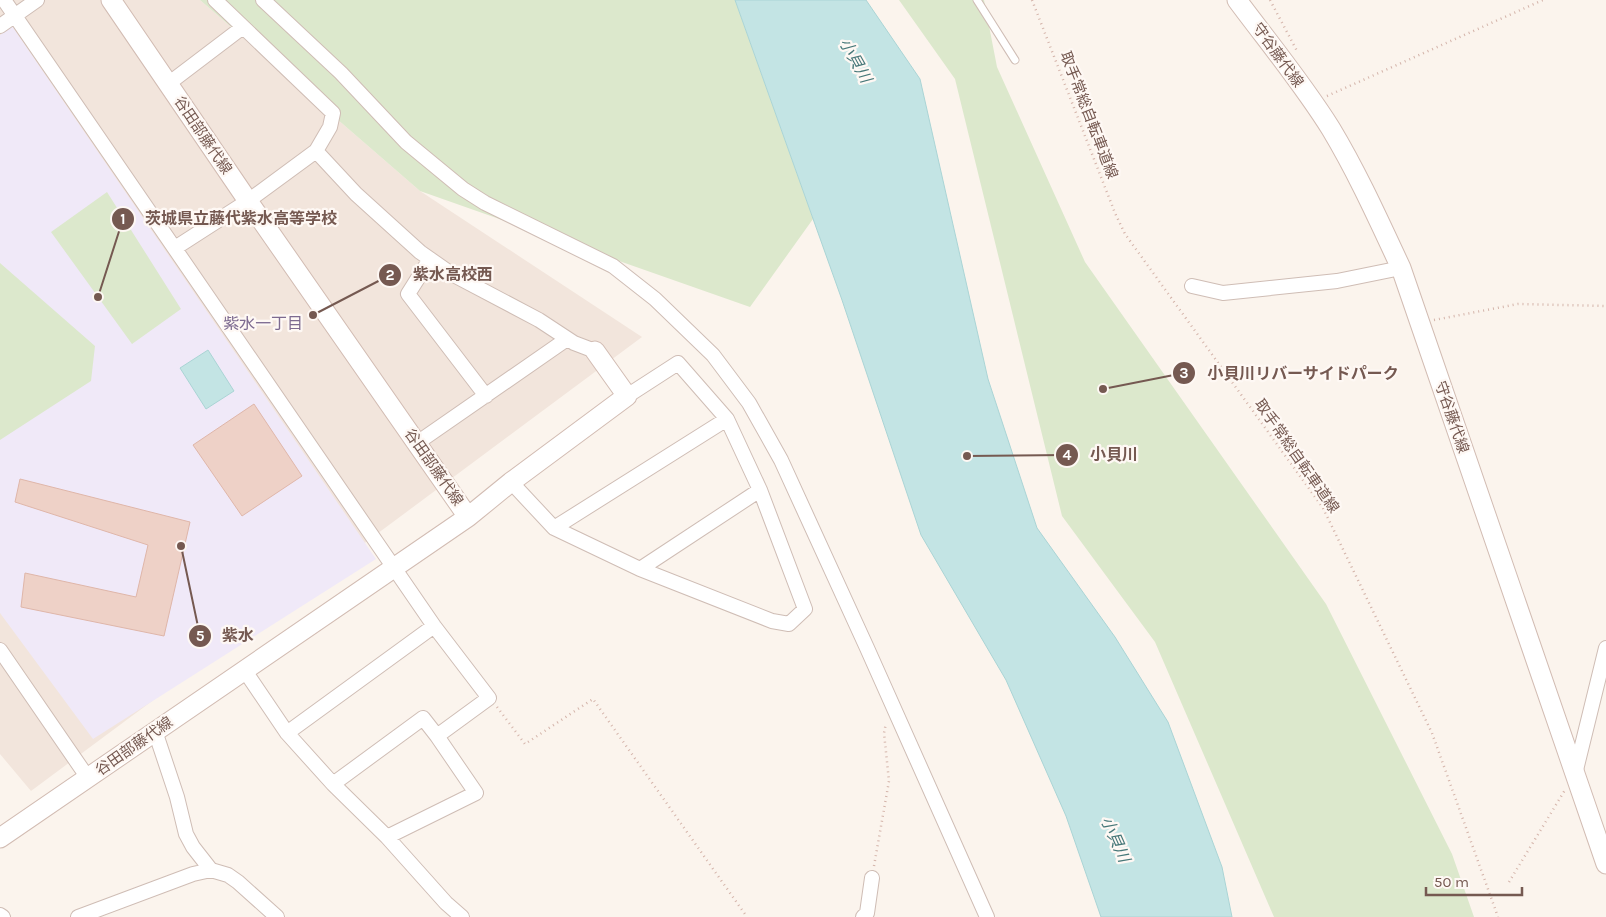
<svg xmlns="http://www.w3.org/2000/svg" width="1606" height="917" viewBox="0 0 1606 917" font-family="Karla,'Noto Sans JP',sans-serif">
  <rect width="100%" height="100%" fill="#fbf4ed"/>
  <path fill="#f2e5dc" d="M 0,0 L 200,0 L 420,191 L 642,337 L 31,791 L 0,754 Z"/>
  <path fill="#f0e9f8" d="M 12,26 L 376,559 L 93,739 L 0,613 L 0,35 Z"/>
  <path fill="#dce8cc" d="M 200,0 L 735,0 L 813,219 L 750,307 L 420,191 Z
    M 899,0 L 984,0 L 997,67 L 1085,262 L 1326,604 L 1452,854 L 1474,917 L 1274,917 L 1155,642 L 1062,516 L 955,79 Z
    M 107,192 L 181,309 L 132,344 L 51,232 Z
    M 0,263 L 95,346 L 91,381 L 0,440 Z"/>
  <path fill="#c3e4e4" stroke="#aad4d5" d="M 735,0 L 866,0 L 920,79 L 988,379 L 1037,528 L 1115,637 L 1168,722 L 1222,867 L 1232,917 L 1101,917 L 1066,816 L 1006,680 L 921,535 L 842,300 Z
    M 208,350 L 234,391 L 206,409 L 180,368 Z"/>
  <path fill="#eed1c7" stroke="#dfb6a9" d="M 254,404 L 302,476 L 242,516 L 193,445 Z
    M 20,479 L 190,522 L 164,636 L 21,607 L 25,573 L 136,597 L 148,545 L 15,502 Z"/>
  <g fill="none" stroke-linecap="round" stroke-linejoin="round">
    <g stroke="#cfbdb5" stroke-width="9">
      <path id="lane" d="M 977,0 L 1015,60"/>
    </g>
    <g stroke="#cfbdb5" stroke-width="16">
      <path id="street" d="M 4,0 L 434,626 L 489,698 L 437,736 L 476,793 L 387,837 L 333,784 L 287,733 L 245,671
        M 263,0 L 341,73 L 406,142 L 463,189 L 485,203 L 613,266 L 655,299 L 713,355 L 749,403 L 781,460 L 867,648 L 987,917
        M 0,26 L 37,0
        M 168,84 L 243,27
        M 316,151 L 356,194 L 420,252 L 450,273 L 539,320 L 574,343 L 595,351
        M 175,248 L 248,201 L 316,151 L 330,127 L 333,113 L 215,0
        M 430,259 L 408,294 L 486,396
        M 1192,286 L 1223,293 L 1337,281 L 1401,268
        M 417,443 L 567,339
        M 511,482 L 554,528 L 640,569 L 772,621 L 789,624 L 805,609 L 760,490 L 727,419 L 678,363 L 627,396
        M 554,528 L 727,419
        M 640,569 L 760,490
        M 0,650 L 88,778
        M 155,731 L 177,797 L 186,834 L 193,847 L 211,870 L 228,875 L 238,882 L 277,917
        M 287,733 L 434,626
        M 1575,774 L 1606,648
        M 333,784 L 423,718 L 437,736
        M 387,837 L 446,903 L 462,917
        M 0,915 L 3,917
        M 78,917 L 193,874 L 211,870
        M 863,917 L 867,913 L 872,878"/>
    </g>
    <g stroke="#d2bcb3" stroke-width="21">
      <path id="secondary" d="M 111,0 L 248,201 L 468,517
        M 1237,0 C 1269,43 1303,84 1331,129 C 1358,174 1379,221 1401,268 L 1606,864
        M 0,838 L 468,517 L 511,482 L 627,396 L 595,351"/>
    </g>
    <path stroke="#d4b4aa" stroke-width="2.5" stroke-dasharray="1 4" stroke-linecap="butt" d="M 1032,0 L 1115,213 L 1125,234 L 1323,508 L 1432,733 L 1498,917
      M 1270,0 L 1297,51
      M 1327,96 L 1543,0
      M 1434,320 L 1518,304 L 1606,306
      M 497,707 L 525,744 L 593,699 L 747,917
      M 874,866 L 889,781 L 884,733 L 886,723
      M 1509,882 L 1565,790"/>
    <use href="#lane" stroke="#fff" stroke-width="7"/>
    <use href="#street" stroke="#fff" stroke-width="14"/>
    <use href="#secondary" stroke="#fff" stroke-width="19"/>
  </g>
  <g text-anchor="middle" stroke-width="4.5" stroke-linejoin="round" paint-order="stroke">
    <g font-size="15" fill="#755951" stroke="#fef8f4">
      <text transform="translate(1278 55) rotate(54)" y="5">守谷藤代線</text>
      <text transform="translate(1089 115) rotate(69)" y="5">取手常総自転車道線</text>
      <text transform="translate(203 135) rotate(56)" y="5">谷田部藤代線</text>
      <text transform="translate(1452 417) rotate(71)" y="5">守谷藤代線</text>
      <text transform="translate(1297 456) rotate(55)" y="5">取手常総自転車道線</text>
      <text transform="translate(434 467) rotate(55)" y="5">谷田部藤代線</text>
      <text transform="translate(134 746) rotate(-35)" y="5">谷田部藤代線</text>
    </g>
    <g font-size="16" font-style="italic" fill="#467778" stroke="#fef8f4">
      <text transform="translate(856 60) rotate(61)" y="6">小貝川</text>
      <text transform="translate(1116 839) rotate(66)" y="6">小貝川</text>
    </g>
    <g font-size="16" fill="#7d6a90" stroke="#fef8f4">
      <text x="263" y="329">紫水一丁目</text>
    </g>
  </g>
  <path fill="none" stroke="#755951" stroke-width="2" d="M98 297L123 219M313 315L390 275M1103 389L1184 373M967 456L1067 455M181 546L200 636"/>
  <g fill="#755951" stroke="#fef8f4" stroke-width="2">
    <circle cx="98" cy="297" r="5"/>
    <circle cx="313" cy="315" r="5"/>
    <circle cx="1103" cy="389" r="5"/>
    <circle cx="967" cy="456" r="5"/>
    <circle cx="181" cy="546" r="5"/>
    <circle cx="123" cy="219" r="12"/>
    <circle cx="390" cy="275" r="12"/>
    <circle cx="1184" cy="373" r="12"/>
    <circle cx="1067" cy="455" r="12"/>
    <circle cx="200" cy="636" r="12"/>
  </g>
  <g font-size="15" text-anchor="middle" font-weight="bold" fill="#fff">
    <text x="123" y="224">1</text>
    <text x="390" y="280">2</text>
    <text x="1184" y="378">3</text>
    <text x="1067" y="460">4</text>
    <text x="200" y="641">5</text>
  </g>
  <g font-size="16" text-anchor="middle" font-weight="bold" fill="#755951" stroke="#fef8f4" stroke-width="4.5" stroke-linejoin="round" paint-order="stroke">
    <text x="241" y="224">茨城県立藤代紫水高等学校</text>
    <text x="453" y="280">紫水高校西</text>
    <text x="1303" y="379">小貝川リバーサイドパーク</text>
    <text x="1114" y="460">小貝川</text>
    <text x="238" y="641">紫水</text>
  </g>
  <path d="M1426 887v8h96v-8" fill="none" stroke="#755951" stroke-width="2.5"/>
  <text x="1434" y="887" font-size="15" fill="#755951" stroke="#fef8f4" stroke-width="4" paint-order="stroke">50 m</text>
</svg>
